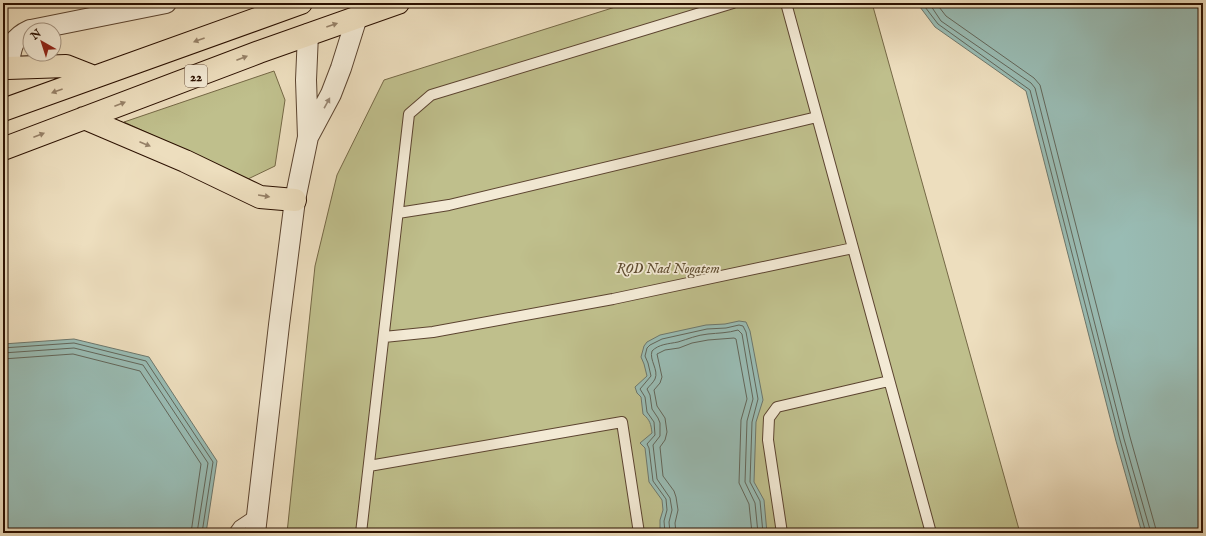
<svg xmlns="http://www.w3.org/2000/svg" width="1206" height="536" viewBox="0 0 1206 536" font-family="'IM FELL English',serif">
  <rect width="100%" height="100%" fill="#eddebe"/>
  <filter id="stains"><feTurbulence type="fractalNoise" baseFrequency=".005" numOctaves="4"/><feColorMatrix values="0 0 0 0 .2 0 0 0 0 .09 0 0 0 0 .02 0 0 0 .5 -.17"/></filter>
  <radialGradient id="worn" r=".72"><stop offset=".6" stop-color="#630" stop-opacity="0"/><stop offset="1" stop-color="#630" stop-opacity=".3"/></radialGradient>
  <path fill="#bfbf8c" stroke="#756846" d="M 628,3 L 872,3 L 1020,533 L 287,533 L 315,266 L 337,175 L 384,80 Z
    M 274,71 L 285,100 L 275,166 L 248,179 L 124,122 Z"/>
  <path fill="#99bcb4" stroke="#6d776c" d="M 917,3 L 1203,3 L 1203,533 L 1142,533 L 1116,441 L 1026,91 L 935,27 Z
    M 739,321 L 746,322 L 750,331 L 763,400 L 756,422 L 754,482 L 764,500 L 767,533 L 662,533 L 660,530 L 660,520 L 663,510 L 662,500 L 649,482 L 645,448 L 640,443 L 652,433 C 651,424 650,420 643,414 L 641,397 L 637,393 L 635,387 L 647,376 L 644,364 L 641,357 L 644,346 L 647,342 L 660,335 L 706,325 L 725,324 Z
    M 74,339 L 149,357 L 217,461 L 206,533 L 3,533 L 3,344 Z"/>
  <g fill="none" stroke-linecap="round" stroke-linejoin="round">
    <path stroke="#62665a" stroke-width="1" d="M 922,3 L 938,24 L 1030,90 L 1120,440 L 1146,533
      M 929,3 L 941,21 L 1031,83 L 1035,88 L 1124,439 L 1151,533
      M 936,3 L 946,16 L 1034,78 L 1040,85 L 1130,437 L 1157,533
      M 3,348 L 74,343 L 146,361 L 213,462 L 202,533
      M 3,353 L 74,348 L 143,365 L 208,463 L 197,533
      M 3,359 L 73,354 L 140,371 L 201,464 L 191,533
      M 665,533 L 664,521 L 667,510 L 666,499 L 653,481 L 649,448 L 647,444 L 655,435 L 654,422 L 647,412 L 645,397 L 640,389 L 651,376 L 648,363 L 645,356 L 647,348 L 650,345 L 662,339 L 707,329 L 726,328 L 739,325 L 743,326 L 746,332 L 758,399 L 752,422 L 750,482 L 760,501 L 763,533
      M 670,533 L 669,522 L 672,510 L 670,498 L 657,479 L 653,445 L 660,436 L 660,423 L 658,418 L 652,409 L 650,395 L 647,389 C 649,386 653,383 655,379 C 659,370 649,360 652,351 C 659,344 668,344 678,342 C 688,339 697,335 708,334 C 718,333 728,333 738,330 L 742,334 L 753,399 L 747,421 L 745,482 L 755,503 L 758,533
      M 676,533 L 675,523 L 678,510 L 676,497 L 674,491 L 663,476 L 660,447 L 665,440 L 667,432 L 665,418 L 657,406 L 654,390 L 660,383 L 662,377 L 657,354 L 665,350 L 679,348 L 692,343 L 708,340 L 734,338 L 736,339 L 747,399 L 741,420 L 739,483 L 749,504 L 752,533"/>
    <g stroke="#5c4430" stroke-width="12">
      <path id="lane" d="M 786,3 L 931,533
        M 398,213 L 449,205 L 817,117
        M 384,337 L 433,332 L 613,299 L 853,248
        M 369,466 L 622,422 L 639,533
        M 234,533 L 239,526 L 257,514
        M 361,533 L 409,114 L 431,95 L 733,3
        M 782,533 L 768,440 L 769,418 L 777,407 L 889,381"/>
    </g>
    <g stroke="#5c4430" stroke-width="22">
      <path id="street" d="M 31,30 L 166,3
        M 3,68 L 8,68 C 12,48 10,39 30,30
        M 308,137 L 331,94 L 341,68 L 357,17
        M 255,533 L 279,325 L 295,200 L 308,137 L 306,80 L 308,34"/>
    </g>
    <g stroke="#2b1000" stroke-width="24">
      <path id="primary" d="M 8,68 L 66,66 L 94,77
        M 3,110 L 301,3
        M 84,118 L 185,161 L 260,197 L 295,200
        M 3,149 L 259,52 L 398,3"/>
    </g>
    <use href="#lane" stroke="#f3ead5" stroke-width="10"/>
    <use href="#street" stroke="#f3ead5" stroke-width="20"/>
    <use href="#primary" stroke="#eddebe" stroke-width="22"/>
  </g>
  <defs><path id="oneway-solid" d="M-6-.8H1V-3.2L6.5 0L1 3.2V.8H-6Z"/></defs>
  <g fill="#968168">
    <use href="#oneway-solid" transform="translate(332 25) rotate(-19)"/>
    <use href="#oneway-solid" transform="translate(199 40) rotate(160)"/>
    <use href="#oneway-solid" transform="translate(242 58) rotate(-21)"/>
    <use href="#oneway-solid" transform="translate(57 91) rotate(160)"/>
    <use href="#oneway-solid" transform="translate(120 104) rotate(-21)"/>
    <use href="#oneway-solid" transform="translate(39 135) rotate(-21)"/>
    <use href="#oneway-solid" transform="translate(145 144) rotate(23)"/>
    <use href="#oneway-solid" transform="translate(264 196) rotate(9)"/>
  </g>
  <use fill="#998875" href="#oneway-solid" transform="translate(327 103) rotate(-61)"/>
  <g text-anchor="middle" stroke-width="3.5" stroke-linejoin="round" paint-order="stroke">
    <rect fill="#f3ead5" stroke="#675140" stroke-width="1" x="185" y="65" width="22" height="22" rx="3"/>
    <g font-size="13" font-weight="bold" fill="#2b1000">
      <text x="196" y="81">22</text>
    </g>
    <g font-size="14" font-style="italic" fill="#5f4d31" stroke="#f3ead5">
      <text x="668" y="273">ROD Nad Nogatem</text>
    </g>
  </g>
  <rect width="1206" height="536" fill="none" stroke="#eddebe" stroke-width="16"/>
  <rect x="4" y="4" width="1198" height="528" fill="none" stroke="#2b1000" stroke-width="2"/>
  <rect x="8" y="8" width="1190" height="520" fill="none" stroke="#2b1000"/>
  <g transform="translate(42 42) rotate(321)"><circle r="19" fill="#f3ead5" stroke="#a39380"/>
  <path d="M0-3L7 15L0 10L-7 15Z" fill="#8f2418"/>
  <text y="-6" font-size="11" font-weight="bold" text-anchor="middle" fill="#2b1000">N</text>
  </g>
  <rect width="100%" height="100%" filter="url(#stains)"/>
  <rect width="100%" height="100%" fill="url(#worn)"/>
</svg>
